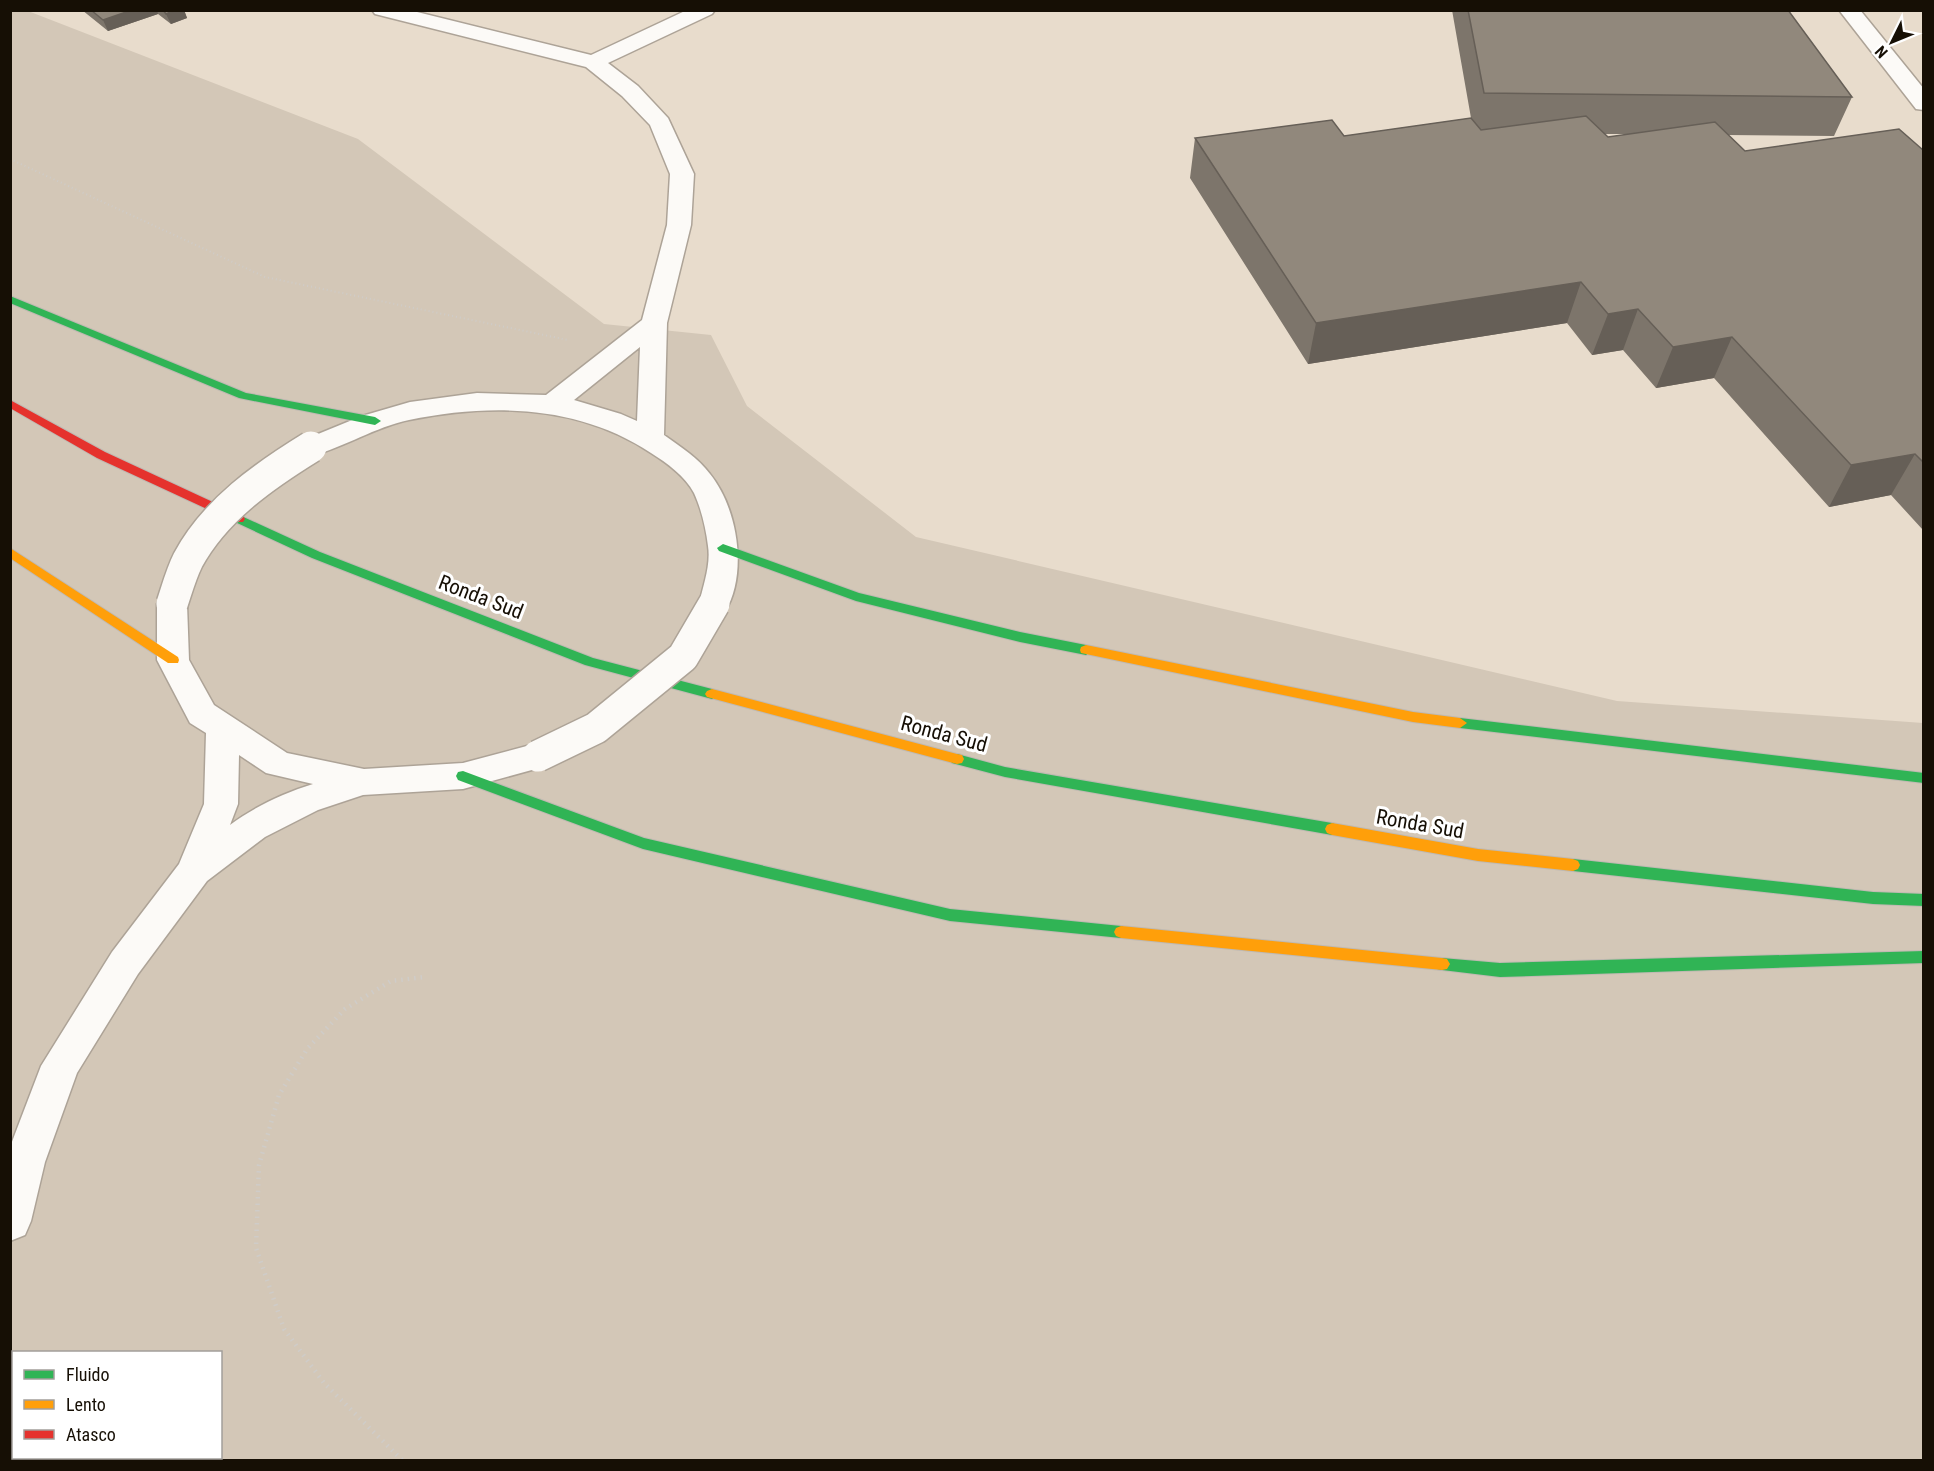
<svg xmlns="http://www.w3.org/2000/svg" width="1934" height="1471" viewBox="0 0 1934 1471" font-family="'Roboto Condensed',sans-serif">
  <rect width="100%" height="100%" fill="#e8dccc"/>
  <path fill="#d3c7b7" fill-rule="evenodd" d="M 10,11 L 28,11 L 358,139 L 604,324 L 711,335 L 747,406 L 916,537 L 1617,701 L 1923,723 L 1923,1460 L 11,1460 ZM 14,1352 L 220,1352 L 220,1458 L 14,1458 Z"/>
  <g fill="none" stroke-linecap="round" stroke-linejoin="round">
    <g stroke="#ada397" stroke-width="3">
      <path id="street" d="M 372,10 L 409,10 L 591,55 L 687,10 L 715,10 L 712,14 L 608,63 L 638,86 L 668,118 L 694,174 L 691,225 L 667,323 L 664,435 C 681,447 698,458 710,474 C 738,509 748,573 725,612 L 714,615 L 703,612 L 699,604 C 703,586 711,565 708,546 C 706,529 701,508 694,493 C 685,476 667,463 651,453 C 579,405 492,403 409,420 C 375,427 345,447 311,456 L 301,453 L 297,447 L 301,441 L 362,416 L 410,402 L 477,393 L 546,395 L 642,320 L 667,225 L 670,174 L 650,125 L 622,96 L 586,67 L 375,14 ZM 640,347 L 637,421 L 621,414 L 574,400 Z
        M 1839,10 L 1860,10 L 1924,89 L 1924,110 L 1916,109 Z
        M 172,593 L 183,596 L 187,604 L 189,660 L 214,705 L 287,753 L 364,769 L 463,763 L 538,743 L 550,747 L 555,756 L 550,765 L 463,789 L 363,795 L 318,810 L 265,837 L 207,881 L 138,974 L 77,1073 L 45,1162 L 31,1221 L 25,1235 L 10,1241 L 10,1147 L 41,1066 L 112,952 L 179,864 L 204,804 L 206,733 L 190,723 L 157,660 L 157,604 L 161,596 ZM 239,755 L 266,773 L 313,784 C 284,793 254,807 230,825 L 238,804 Z"/>
    </g>
    <g stroke="#bfb9b2" stroke-width="2">
      <path id="fast" d="M 10,296 L 246,393 L 375,417 L 381,421 L 375,425 L 239,398 L 10,303 Z
        M 239,515 L 320,552 L 593,658 L 712,689 L 719,694 L 712,699 L 585,665 L 312,558 L 235,522 L 233,519 Z
        M 723,544 L 859,593 L 1020,632 L 1086,645 L 1092,650 L 1086,655 L 1020,642 L 856,601 L 719,551 L 717,548 Z
        M 1460,718 L 1924,773 L 1924,783 L 1460,728 L 1453,723 Z
        M 957,754 L 1005,767 L 1332,823 L 1337,825 L 1339,829 L 1337,833 L 1332,835 L 1005,777 L 952,763 L 950,759 L 952,755 Z
        M 463,771 L 644,838 L 950,909 L 1121,926 L 1126,928 L 1128,932 L 1126,936 L 1121,938 L 950,921 L 643,849 L 458,780 L 456,776 L 458,772 Z
        M 1573,859 L 1873,892 L 1924,894 L 1924,906 L 1873,904 L 1573,871 L 1568,869 L 1566,865 L 1568,861 Z
        M 1924,951 L 1924,963 L 1500,977 L 1442,970 L 1437,969 L 1434,964 L 1437,959 L 1442,958 L 1500,963 Z"/>
    </g>
    <g stroke="#bfb9b2" stroke-width="2">
      <path id="slow" d="M 10,548 L 178,657 L 179,660 L 178,663 L 168,663 L 10,558 Z
        M 1086,645 L 1413,712 L 1460,718 L 1467,723 L 1460,728 L 1413,722 L 1081,653 L 1080,650 L 1081,647 Z
        M 712,689 L 957,754 L 962,755 L 964,759 L 962,763 L 957,764 L 707,697 L 705,694 L 707,691 Z
        M 1332,823 L 1478,849 L 1573,859 L 1578,861 L 1580,865 L 1578,869 L 1573,871 L 1478,861 L 1332,835 L 1327,833 L 1325,829 L 1327,825 Z
        M 1121,926 L 1442,958 L 1447,959 L 1450,964 L 1447,969 L 1442,970 L 1121,938 L 1116,936 L 1114,932 L 1116,928 Z"/>
    </g>
    <g stroke="#bfb9b2" stroke-width="2">
      <path id="jam" d="M 10,400 L 105,452 L 243,516 L 245,519 L 243,522 L 235,522 L 97,458 L 10,408 Z"/>
    </g>
    <path stroke="#cfccc8" stroke-width="2" stroke-dasharray="1 3" stroke-linecap="butt" d="M 10,159 L 265,277 L 568,340"/>
    <path stroke="#cfccc8" stroke-width="4.5" stroke-dasharray="1.5 5" stroke-linecap="butt" d="M 402,1460 L 324,1383 L 284,1329 L 256,1248 L 259,1165 L 279,1095 L 307,1049 L 345,1009 L 391,981 L 425,977"/>
    <use href="#street" fill="#fcfaf7" fill-rule="evenodd"/>
    <use href="#fast" fill="#30b455" fill-rule="evenodd"/>
    <use href="#slow" fill="#ff9f0a" fill-rule="evenodd"/>
    <use href="#jam" fill="#e5322d" fill-rule="evenodd"/>
    <g stroke="#ada397" stroke-width="34" stroke-linecap="butt">
      <path id="street-bridge" d="M 172,604 C 177,589 181,574 188,560 C 215,510 264,476 311,447
        M 538,756 L 596,728 L 683,657 L 714,604"/>
    </g>
    <use href="#street-bridge" stroke="#fcfaf7" stroke-width="31"/>
  </g>
  <path fill="#7d756b" fill-rule="evenodd" d="M 82,10 L 184,10 L 187,18 L 171,24 L 158,14 L 108,31 Z
    M 1452,10 L 1788,10 L 1852,97 L 1834,136 L 1728,135 L 1745,151 L 1923,150 L 1923,530 L 1891,495 L 1829,507 L 1714,378 L 1656,388 L 1623,350 L 1592,355 L 1567,323 L 1308,364 L 1190,178 L 1195,138 L 1344,136 L 1471,118 ZM 1604,134 L 1629,134 L 1608,137 Z"/>
  <path fill="#665f57" d="M 132,10 L 157,10 L 158,14 L 108,31 L 103,20 Z
    M 175,10 L 184,10 L 187,18 L 171,24 L 166,14 Z
    M 1581,282 L 1567,323 L 1308,364 L 1316,323 Z
    M 1638,309 L 1623,350 L 1592,355 L 1608,314 Z
    M 1732,337 L 1714,378 L 1656,388 L 1673,347 Z
    M 1915,454 L 1891,495 L 1829,507 L 1851,465 Z"/>
  <path fill="#91887c" stroke="#665f57" stroke-width="1.5" d="M 91,10 L 132,10 L 103,20 Z
    M 163,10 L 175,10 L 166,14 Z
    M 1468,10 L 1788,10 L 1852,97 L 1484,93 Z
    M 1586,116 L 1608,137 L 1715,122 L 1745,151 L 1899,129 L 1923,150 L 1923,462 L 1915,454 L 1851,465 L 1732,337 L 1673,347 L 1638,309 L 1608,314 L 1581,282 L 1316,323 L 1195,138 L 1332,120 L 1344,136 L 1471,118 L 1481,130 Z"/>
  <g text-anchor="middle" stroke-width="6" stroke-linejoin="round" paint-order="stroke">
    <g font-size="21" fill="#160f05" stroke="#fff">
      <text transform="translate(481 597) rotate(21)" y="7">Ronda Sud</text>
      <text transform="translate(944 734) rotate(15)" y="7">Ronda Sud</text>
      <text transform="translate(1420 824) rotate(10)" y="7">Ronda Sud</text>
    </g>
  </g>
  <rect width="1934" height="1471" fill="none" stroke="#160f05" stroke-width="24"/>
  <rect x="12" y="1351" width="210" height="108" fill="#ffffff" stroke="#a29f9b" stroke-width="1.5"/>
  <rect x="24" y="1370" width="30" height="9" fill="#30b455" stroke="#a29f9b" stroke-width="1.5"/>
  <text x="66" y="1381" font-size="18" fill="#160f05">Fluido</text>
  <rect x="24" y="1400" width="30" height="9" fill="#ff9f0a" stroke="#a29f9b" stroke-width="1.5"/>
  <text x="66" y="1411" font-size="18" fill="#160f05">Lento</text>
  <rect x="24" y="1430" width="30" height="9" fill="#e5322d" stroke="#a29f9b" stroke-width="1.5"/>
  <text x="66" y="1441" font-size="18" fill="#160f05">Atasco</text>
  <g transform="translate(1892 42) rotate(227)" stroke="#ffffff" stroke-width="4.5" paint-order="stroke">
  <path d="M0-4.5L10 22L0 15L-10 22Z" fill="#160f05"/>
  <text y="-9" font-size="16" font-weight="bold" text-anchor="middle" fill="#160f05">N</text>
  </g>
</svg>
